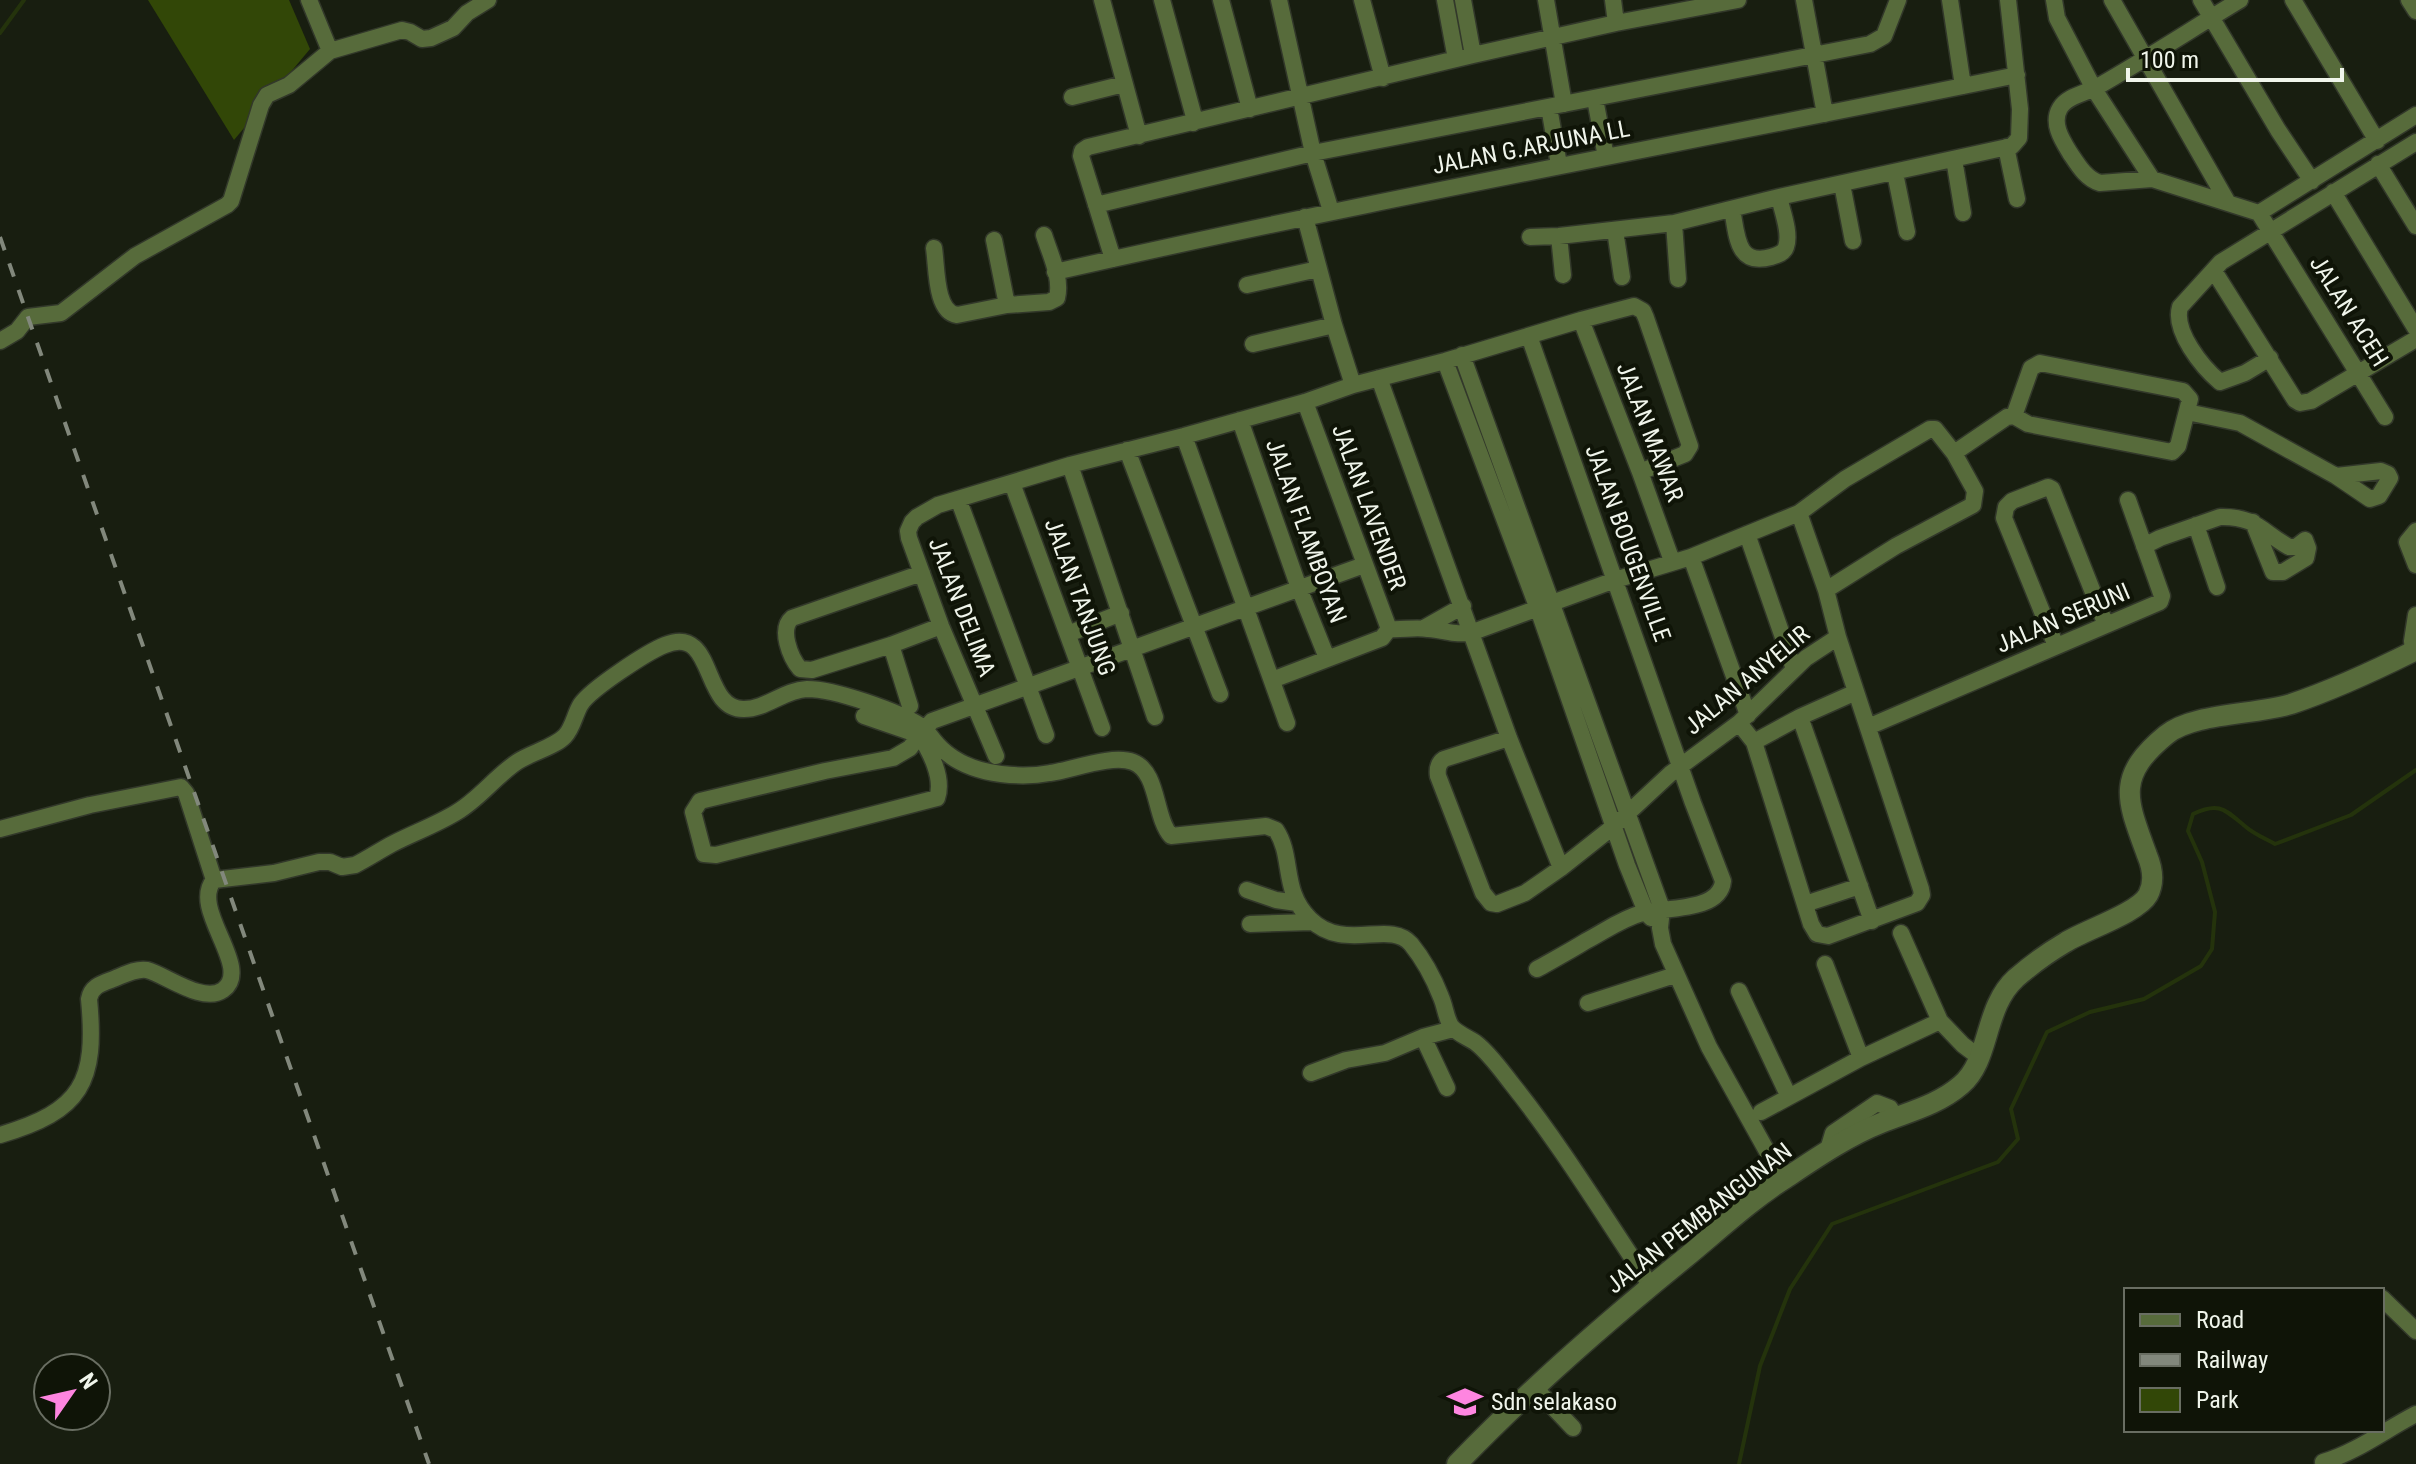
<svg xmlns="http://www.w3.org/2000/svg" width="2416" height="1464" viewBox="0 0 2416 1464" font-family="'Roboto Condensed',sans-serif">
  <rect width="100%" height="100%" fill="#181e10"/>
  <path fill="#324707" d="M 148,0 L 289,0 L 310,49 L 234,140 Z"/>
  <g fill="none" stroke-linecap="round" stroke-linejoin="round">
    <path stroke="#24330c" stroke-width="4" d="M 0,33 L 24,0
      M 1739,1464 L 1760,1366 L 1790,1289 L 1832,1224 L 1998,1162 L 2018,1139 L 2011,1109 L 2047,1032 L 2090,1012 L 2144,999 L 2201,966 L 2212,949 L 2215,912 L 2202,862 L 2188,831 L 2193,814 C 2220,801 2225,810 2246,827 C 2254,834 2266,839 2275,844 L 2351,815 L 2416,770"/>
    <g stroke="#32382a" stroke-width="19">
      <path id="minor" d="M 309,0 L 330,51
        M 1102,0 L 1139,136
        M 1162,0 L 1194,117 L 1193,123
        M 1221,0 L 1250,109
        M 1279,0 L 1313,153 L 1331,211
        M 1362,0 L 1383,78
        M 1445,0 L 1456,59
        M 1463,0 L 1473,55
        M 1546,0 L 1564,104
        M 1613,0 L 1616,23
        M 1804,0 L 1825,114
        M 1950,0 L 1963,86
        M 2054,0 L 2057,18 L 2094,89 L 2152,179
        M 2112,0 L 2228,203
        M 2201,0 L 2278,130 L 2312,181
        M 2240,0 C 2192,29 2146,59 2097,87 C 2086,93 2067,96 2060,108 C 2051,123 2062,140 2070,153 C 2078,165 2086,179 2100,183 L 2152,179 L 2259,213 L 2385,417
        M 2293,0 L 2377,141
        M 2409,0 L 2416,11
        M 1072,97 L 1124,84
        M 1595,99 L 1606,157
        M 1549,107 L 1559,165
        M 2006,147 L 2017,199
        M 1954,159 L 1963,213
        M 2378,164 L 2416,226
        M 1895,173 L 1907,232
        M 1842,184 L 1853,241
        M 2333,192 L 2416,329
        M 1096,205 L 1313,153 L 1870,44 L 1884,36 L 1898,0
        M 1732,209 C 1737,234 1736,267 1771,257 C 1778,255 1784,253 1786,247 C 1791,233 1782,211 1779,197
        M 2259,213 L 2416,115
        M 1305,217 L 1334,325 L 1353,385
        M 1674,223 L 1678,279
        M 1615,230 L 1622,277
        M 1559,236 L 1563,275
        M 1530,237 L 1559,236 L 1674,223 L 1779,197 L 2012,146 L 2019,138 L 2020,109 L 2008,0
        M 994,240 L 1007,305
        M 934,248 C 937,267 935,312 957,315 L 1007,305 L 1049,302 L 1057,298 C 1062,278 1050,254 1044,235
        M 1113,259 L 1081,156 L 1082,151 L 1088,147 L 1473,55 L 1616,23 L 1738,0
        M 2214,271 L 2295,400 L 2300,403 L 2311,401 L 2416,339
        M 1055,272 C 1375,199 1697,141 2017,75
        M 1247,285 L 1318,269
        M 1581,320 L 1640,472 L 1672,561
        M 1529,336 L 1693,803 L 1723,881 C 1720,912 1665,907 1642,913 C 1621,919 1605,931 1586,941 C 1570,951 1553,960 1537,969
        M 0,341 L 17,331 L 28,317 L 61,313 L 135,256 L 227,205 L 231,201 L 261,105 L 267,95 L 289,85 L 330,51 L 402,30 L 410,32 L 422,39 L 431,38 L 453,28 L 467,13 L 488,0
        M 1253,344 L 1334,325
        M 1462,355 L 1662,909 L 1660,928 L 1663,944 L 1709,1047 L 1783,1180
        M 2270,358 L 2245,373 L 2220,382 C 2202,367 2173,331 2180,307 L 2221,262 L 2416,142
        M 1445,361 L 1538,609 L 1627,865 L 1646,912 L 1651,918
        M 1379,378 L 1509,738 L 1561,868
        M 1305,402 L 1389,629
        M 2187,412 L 2240,423 L 2336,476 L 2370,499 L 2379,496 L 2390,478 L 2388,474 L 2381,471 L 2336,476
        M 1240,420 L 1299,588 L 1327,658
        M 1184,436 L 1287,723
        M 1127,450 L 1220,694
        M 1954,453 L 2007,417 L 2014,416 L 2031,368 L 2040,363 L 2183,391 L 2190,399 L 2178,446 L 2172,452 L 2028,424 L 2014,416
        M 1070,465 L 1155,717
        M 1012,483 L 1102,728
        M 959,501 L 1046,735
        M 2196,525 L 2217,587
        M 2416,531 L 2407,542 L 2416,565
        M 1747,534 L 1794,669
        M 2144,546 L 2160,538 L 2220,517 C 2256,516 2262,532 2289,547 L 2296,547 L 2305,540 L 2308,548 L 2306,558 L 2283,572 L 2273,572 L 2253,522
        M 1691,557 L 1748,715
        M 922,573 L 792,618 C 779,629 790,657 800,669 L 812,670 L 891,645 L 941,626
        M 1424,628 L 1463,606
        M 1068,634 L 1121,613
        M 891,645 L 910,706
        M 2056,646 L 2004,518 L 2006,507 L 2012,501 L 2048,487 L 2052,489 L 2106,625
        M 2413,651 L 2412,641 L 2416,615
        M 1272,680 L 1382,638 L 1389,629 C 1402,630 1415,627 1428,629 C 1446,630 1455,636 1473,632 L 1615,580 L 1691,557 L 1799,513 L 1845,479 L 1930,429 L 1935,429 L 1954,453 L 1975,491 L 1973,505 L 1896,546 L 1826,590
        M 864,716 L 919,735 C 930,751 944,778 937,798 L 716,855 L 704,854 L 693,812 L 700,801 L 825,771 L 893,758 L 910,748 L 919,735 L 932,721 L 1364,565
        M 1800,717 L 1872,921
        M 1739,723 L 1754,742 L 1811,924 L 1817,934 L 1828,936 L 1917,903 L 1922,895 L 1921,889 L 1838,637
        M 1868,727 L 2160,602 L 2162,596 L 2128,500
        M 1509,738 L 1444,759 C 1438,763 1437,769 1438,776 L 1483,893 L 1491,903 L 1497,904 L 1525,893 L 1561,868 L 1614,826 L 1670,774 L 1739,723 L 1806,658 L 1838,637 L 1826,590 L 1799,513
        M 1754,742 L 1800,717 L 1856,692
        M 996,756 L 941,626 L 909,538 L 908,531 L 912,522 L 917,517 L 938,505 L 1070,465 L 1184,436 L 1305,402 L 1353,385 L 1445,361 L 1581,320 L 1634,306 L 1643,311 L 1646,318 L 1690,446 L 1685,454 L 1640,472
        M 0,829 L 90,805 L 181,787 L 186,793 L 214,880
        M 1247,890 L 1276,900 L 1297,903
        M 1805,904 L 1860,886
        M 1250,924 L 1312,922
        M 1901,933 L 1940,1021
        M 1825,964 L 1861,1058
        M 1739,991 L 1789,1097
        M 1588,1003 L 1675,975
        M 1423,1037 L 1447,1088
        M 1311,1073 L 1346,1060 L 1385,1053 L 1423,1037 L 1453,1029
        M 1761,1112 L 1861,1058 L 1940,1021 L 1963,1045 L 1979,1057
        M 0,1135 C 82,1111 97,1082 89,999 C 91,987 100,984 111,980 C 122,976 135,968 147,970 C 166,975 203,1004 223,990 C 254,968 189,909 214,880 L 274,873 L 319,862 L 330,862 L 342,867 L 355,865 C 367,859 379,851 392,844 C 413,833 436,825 457,812 C 479,799 495,777 517,762 C 530,753 555,747 565,736 C 573,728 575,713 581,704 C 591,689 647,652 665,645 C 716,624 701,710 744,709 C 766,709 784,690 807,689 C 835,689 897,711 921,726 C 928,731 931,738 937,744 C 954,763 977,771 1001,774 C 1017,776 1034,776 1050,773 C 1072,770 1112,754 1133,762 C 1159,772 1154,817 1171,836 L 1266,826 L 1276,830 C 1294,857 1281,891 1310,919 C 1344,953 1390,919 1411,944 C 1424,960 1434,979 1441,997 C 1445,1006 1446,1018 1451,1026 C 1456,1033 1469,1038 1476,1043 C 1490,1054 1501,1070 1512,1084 C 1563,1148 1605,1218 1651,1286
        M 1827,1153 L 1833,1133 L 1877,1103 L 1890,1108 L 1896,1118
        M 2382,1298 L 2416,1331
        M 1534,1387 L 1573,1428
        M 2323,1462 C 2357,1452 2385,1430 2416,1414"/>
    </g>
    <g stroke="#32382a" stroke-width="23">
      <path id="tertiary" d="M 1457,1464 C 1528,1390 1605,1323 1685,1258 C 1718,1231 1751,1200 1786,1178 C 1816,1158 1848,1136 1881,1123 C 1908,1112 1938,1105 1961,1085 C 1991,1060 1983,1008 2016,978 C 2031,965 2049,952 2066,942 C 2085,930 2138,913 2148,895 C 2155,882 2152,867 2147,855 C 2127,800 2115,777 2166,735 C 2192,713 2255,715 2291,704 C 2333,690 2376,670 2416,650"/>
    </g>
    <use href="#minor" stroke="#576b3b" stroke-width="16"/>
    <use href="#tertiary" stroke="#576b3b" stroke-width="20"/>
    <path stroke="#82887c" stroke-width="4" stroke-dasharray="14 14" stroke-linecap="butt" d="M 0,237 L 429,1464"/>
  </g>
  <defs>
    <g id="school-bare" transform="scale(2.76)"><path d="M0-5L7-2L0 1L-7-2ZM-4 1L0 2.5L4 1V4Q0 6-4 4Z" fill="#fe85e0" stroke="#0f1407" stroke-width="2.5" paint-order="stroke"/></g>
  </defs>
  <g fill-rule="evenodd">
    <use href="#school-bare" x="1465" y="1402"/>
  </g>
  <g text-anchor="middle" stroke-width="8" stroke-linejoin="round" paint-order="stroke">
    <g font-size="24" fill="#f0f5eb" stroke="#0f1407">
      <text transform="translate(1531 147) rotate(-11)" y="8">JALAN G.ARJUNA LL</text>
      <text transform="translate(2349 311) rotate(58)" y="8">JALAN ACEH</text>
      <text transform="translate(1650 432) rotate(69)" y="8">JALAN MAWAR</text>
      <text transform="translate(1369 507) rotate(70)" y="8">JALAN LAVENDER</text>
      <text transform="translate(1306 531) rotate(70)" y="8">JALAN FLAMBOYAN</text>
      <text transform="translate(1628 543) rotate(70)" y="8">JALAN BOUGENVILLE</text>
      <text transform="translate(1080 597) rotate(70)" y="8">JALAN TANJUNG</text>
      <text transform="translate(962 607) rotate(69)" y="8">JALAN DELIMA</text>
      <text transform="translate(2063 618) rotate(-23)" y="8">JALAN SERUNI</text>
      <text transform="translate(1747 680) rotate(-40)" y="8">JALAN ANYELIR</text>
      <text transform="translate(1699 1218) rotate(-38)" y="8">JALAN PEMBANGUNAN</text>
    </g>
    <g font-size="24" fill="#f0f5eb" stroke="#0f1407" text-anchor="start">
      <text x="1491" y="1410">Sdn selakaso</text>
    </g>
  </g>
  <rect x="2124" y="1288" width="260" height="144" fill="#0f1407" stroke="#696e62" stroke-width="2"/>
  <rect x="2140" y="1314" width="40" height="12" fill="#576b3b" stroke="#696e62" stroke-width="2"/>
  <text x="2196" y="1328" font-size="24" fill="#f0f5eb">Road</text>
  <rect x="2140" y="1354" width="40" height="12" fill="#82887c" stroke="#696e62" stroke-width="2"/>
  <text x="2196" y="1368" font-size="24" fill="#f0f5eb">Railway</text>
  <rect x="2140" y="1388" width="40" height="24" fill="#324707" stroke="#696e62" stroke-width="2"/>
  <text x="2196" y="1408" font-size="24" fill="#f0f5eb">Park</text>
  <g transform="translate(72 1392) rotate(56)"><circle r="38" fill="#0f1407" stroke="#696e62" stroke-width="2"/>
  <path d="M0-6L14 30L0 20L-14 30Z" fill="#fe85e0"/>
  <text y="-12" font-size="22" font-weight="bold" text-anchor="middle" fill="#f0f5eb">N</text>
  </g>
  <path d="M2128 68v12h214v-12" fill="none" stroke="#f0f5eb" stroke-width="4"/>
  <text x="2140" y="68" font-size="24" fill="#f0f5eb" stroke="#0f1407" stroke-width="6" paint-order="stroke">100 m</text>
</svg>
